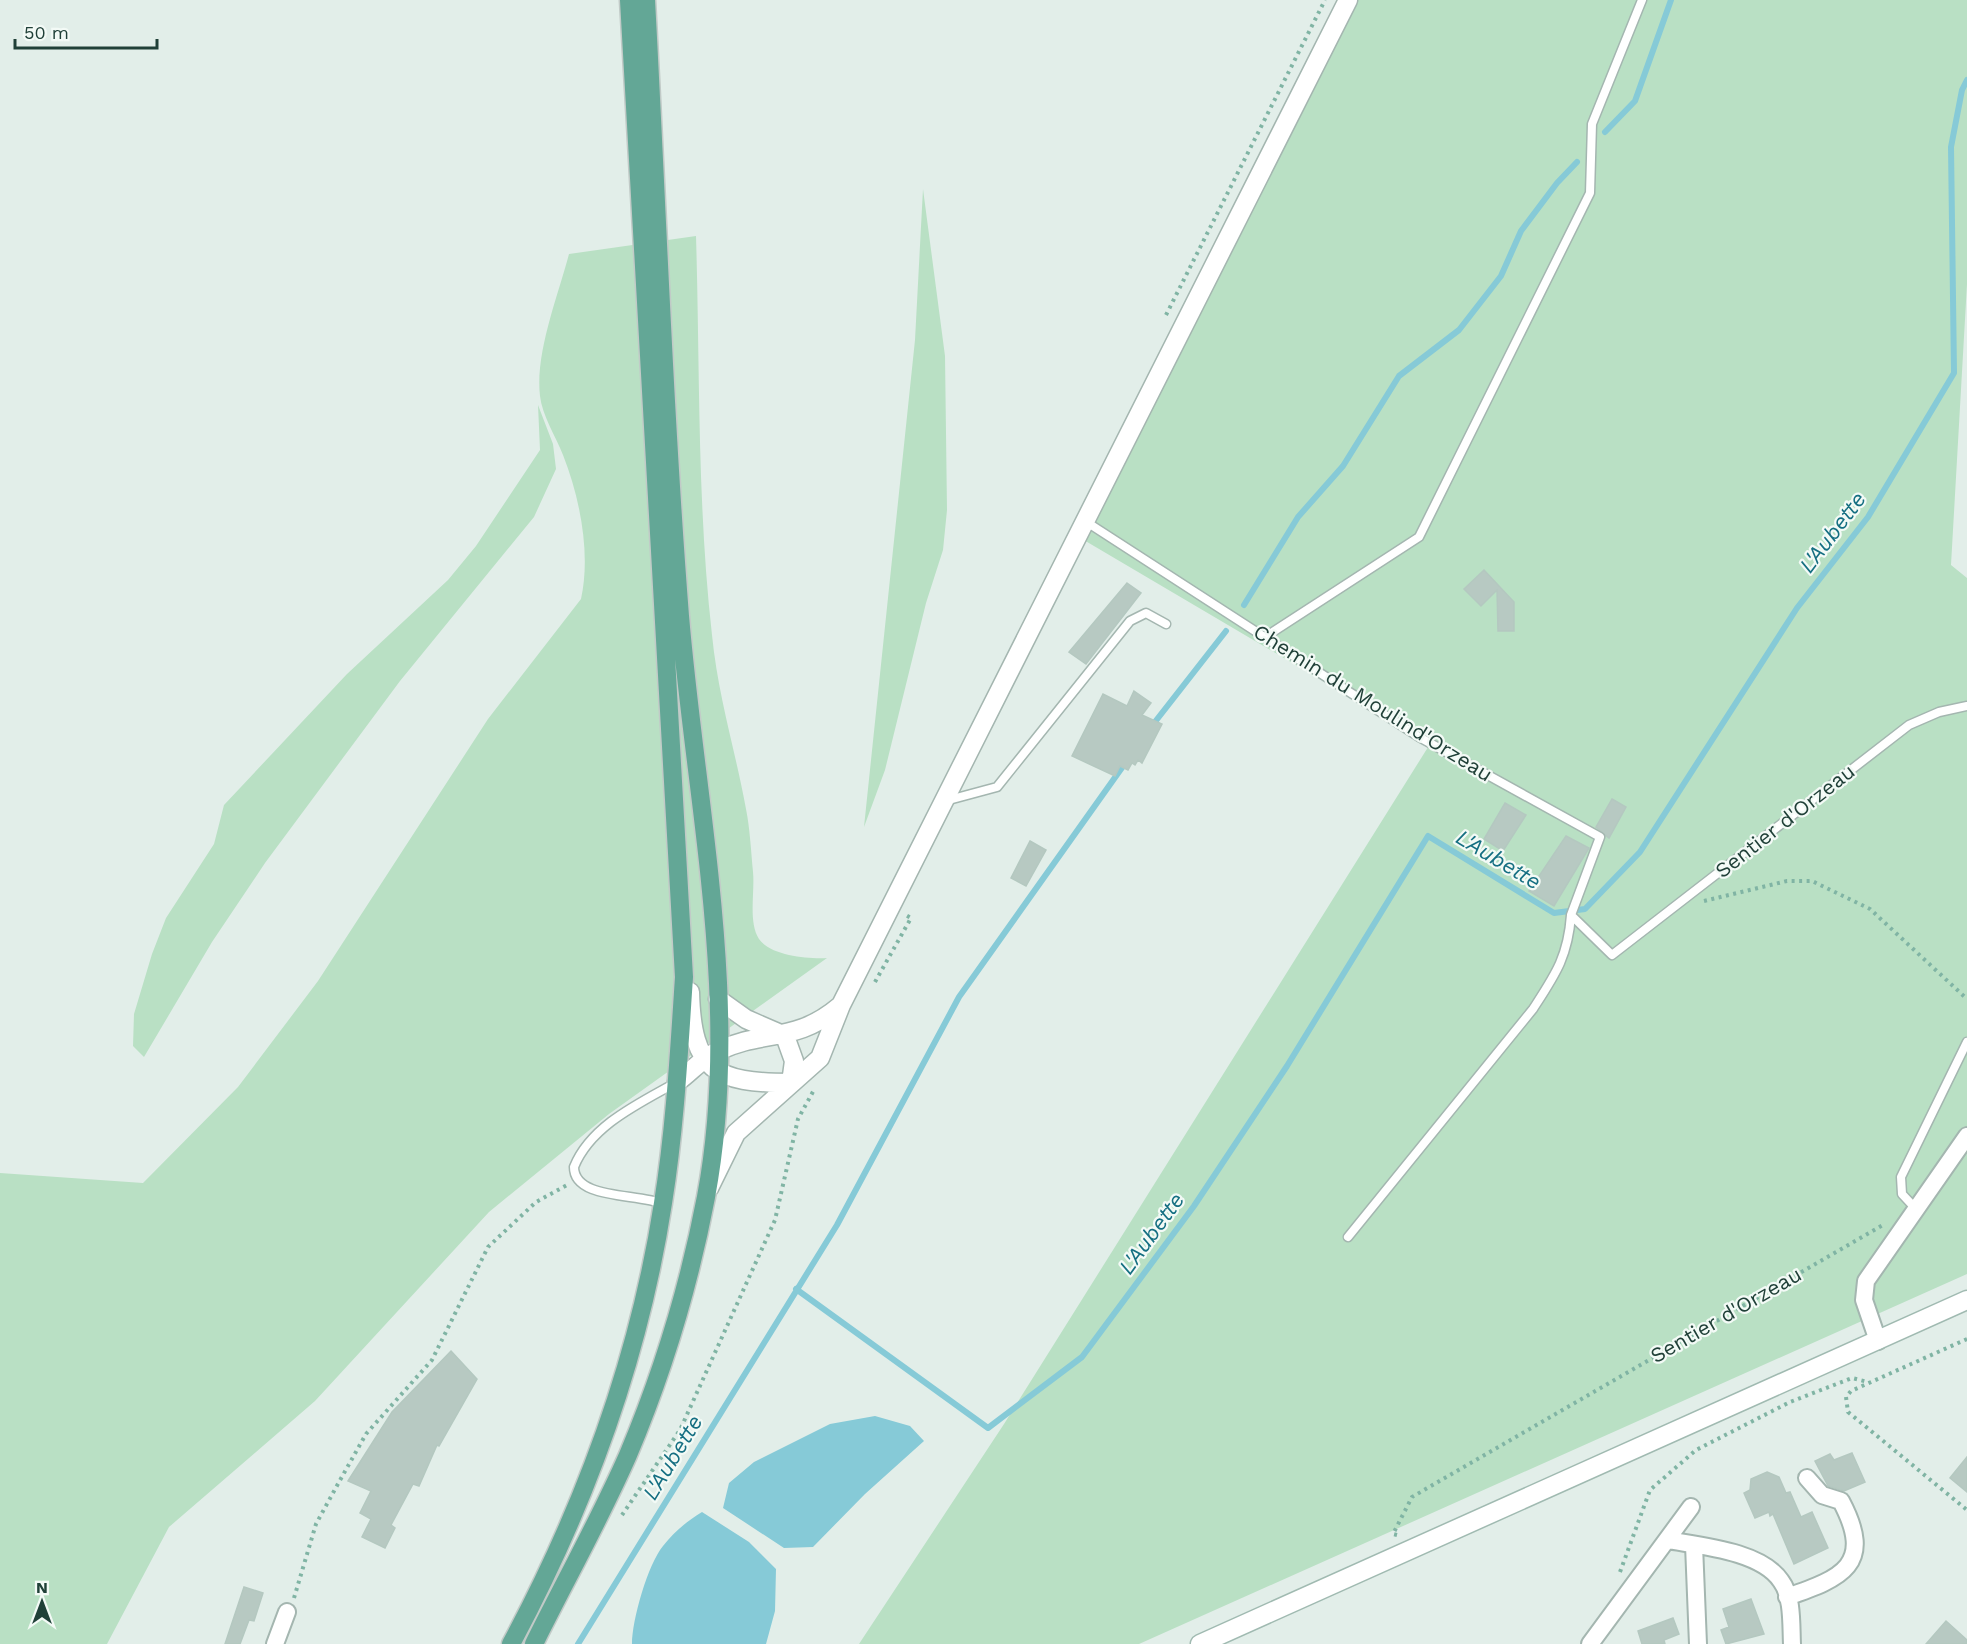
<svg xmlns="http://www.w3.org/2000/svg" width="1967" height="1644" viewBox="0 0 1967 1644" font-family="'Work Sans',sans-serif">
  <rect width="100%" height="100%" fill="#e2eee9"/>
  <path fill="#b9e0c4" d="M 1355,0 L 1967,0 L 1967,284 L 1951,565 L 1967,578 L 1967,1274 L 1139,1644 L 859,1644 L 1004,1424 L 1430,744 L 1077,536 Z
    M 923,189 L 945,356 L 947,510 L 943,550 L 926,603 L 885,770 L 864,827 L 915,340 Z
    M 696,236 C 700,369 697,503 712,635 C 718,696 735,749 746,809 C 750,829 751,851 753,872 C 755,892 748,922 759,939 C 771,956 808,959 827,958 L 609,1114 L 489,1212 L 315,1401 L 169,1527 L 107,1644 L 0,1644 L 0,1173 L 143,1183 L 238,1087 L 318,981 L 488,719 L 581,599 C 591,554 580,498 563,455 C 556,437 542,415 540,396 C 535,353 558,296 569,254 Z
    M 538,405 L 553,444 L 556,469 L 534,517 L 400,681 L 265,863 L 212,942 L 144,1057 L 133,1046 L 134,1014 L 152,954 L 166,918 L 214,844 L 224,805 L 347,674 L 448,580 L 476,546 L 540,450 Z"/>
  <path fill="#86cad7" d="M 875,1416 L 910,1426 L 924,1441 L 865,1494 L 813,1547 L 784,1548 L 723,1508 L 729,1483 L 754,1462 L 830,1424 Z
    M 702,1512 L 749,1542 L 776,1569 L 775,1611 L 766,1644 L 632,1644 C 632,1620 648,1564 663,1546 C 674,1532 687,1521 702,1512 Z"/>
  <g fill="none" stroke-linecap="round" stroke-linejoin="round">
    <path stroke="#86cad7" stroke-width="6" d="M 1605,132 L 1635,101 L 1671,0
      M 1244,605 L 1298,517 L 1343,466 L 1399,376 L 1459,330 L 1501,276 L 1521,231 L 1557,183 L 1577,162
      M 1151,727 L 1226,631
      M 796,1289 L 988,1428 L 1082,1357 L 1194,1206 L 1287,1066 L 1428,836 L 1554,913 L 1585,909 L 1640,852 L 1797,608 L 1868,517 L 1954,373 L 1951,147 L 1962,90 L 1967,80
      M 578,1644 L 837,1225 L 959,997 L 1126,762"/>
  </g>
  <path fill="#b7c9c2" stroke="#b4c8c0" stroke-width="1.5" d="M 1484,570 L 1514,602 L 1514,631 L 1498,631 L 1497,590 L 1481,606 L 1464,589 Z
    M 1127,583 L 1141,593 L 1086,664 L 1069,652 Z
    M 1134,691 L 1151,703 L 1142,715 L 1162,724 L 1142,763 L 1138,760 L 1135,765 L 1132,763 L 1128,770 L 1120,766 L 1115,776 L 1072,756 L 1103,694 L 1127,706 Z
    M 1612,799 L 1626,807 L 1609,838 L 1596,827 Z
    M 1505,803 L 1526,815 L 1503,851 L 1484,839 Z
    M 1566,836 L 1589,848 L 1554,906 L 1529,891 Z
    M 1030,841 L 1046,850 L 1026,886 L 1011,878 Z
    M 451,1351 L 477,1379 L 439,1446 L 437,1445 L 419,1486 L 413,1484 L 391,1525 L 395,1528 L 385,1548 L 362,1537 L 371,1519 L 360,1513 L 371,1491 L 348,1481 L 392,1412 Z
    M 1852,1453 L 1865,1482 L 1844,1491 L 1828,1486 L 1815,1461 L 1830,1454 L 1834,1460 Z
    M 1967,1457 L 1967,1492 L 1950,1478 Z
    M 1767,1472 L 1779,1477 L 1786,1493 L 1790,1492 L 1801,1517 L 1812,1512 L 1828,1548 L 1794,1564 L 1773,1514 L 1770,1516 L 1769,1512 L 1755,1518 L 1744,1493 L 1750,1490 L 1751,1479 Z
    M 244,1587 L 263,1593 L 254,1621 L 249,1620 L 240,1644 L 225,1644 Z
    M 1751,1599 L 1764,1634 L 1726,1644 L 1721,1630 L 1729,1627 L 1723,1609 Z
    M 1673,1618 L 1679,1634 L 1664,1640 L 1665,1644 L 1642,1644 L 1638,1631 Z
    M 1946,1621 L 1967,1640 L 1967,1644 L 1926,1644 Z"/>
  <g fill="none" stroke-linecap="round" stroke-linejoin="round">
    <g stroke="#a4b6b0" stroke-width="11">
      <path id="service" d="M 1085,521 L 1419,737 L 1600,837 L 1571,915 L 1612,955 L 1909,725 L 1939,712 L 1967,706
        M 1265,637 L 1419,537 L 1590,193 L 1592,124 L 1642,0
        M 945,801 L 997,787 L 1130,621 L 1146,613 L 1166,624
        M 663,1204 C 638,1193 574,1200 574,1167 C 591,1125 640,1103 677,1082
        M 1916,1209 L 1902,1194 L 1901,1177 L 1967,1042
        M 1348,1237 L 1533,1009 C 1555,975 1568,957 1571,915"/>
    </g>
    <g stroke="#a4b6b0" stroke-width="20">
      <path id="minor" d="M 1878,1341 L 1864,1300 L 1866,1281 L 1967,1136
        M 1667,1540 C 1700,1546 1761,1551 1781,1581 C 1793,1597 1791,1625 1792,1644
        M 1694,1545 L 1698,1644
        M 1787,1597 C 1842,1578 1875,1565 1841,1501 L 1822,1495 L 1807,1478
        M 275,1644 L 287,1612
        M 1590,1644 L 1691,1507"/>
    </g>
    <g stroke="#a4b6b0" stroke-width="21">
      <path id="tertiary" d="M 690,992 C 692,1071 715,1083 791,1083 L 794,1061 L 785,1036 L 746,1019 L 718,999
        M 677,1082 C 691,1072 702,1058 718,1051 C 764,1029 795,1044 840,1006
        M 709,1188 L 736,1133 L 820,1058 L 841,1005 L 1348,0"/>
    </g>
    <g stroke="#a0bab1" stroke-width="21">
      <path id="secondary" d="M 1200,1644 L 1967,1300"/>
    </g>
    <g stroke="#c1cac7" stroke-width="21">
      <path id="primary" d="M 511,1644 C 585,1506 639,1359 663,1203 C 675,1128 679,1052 684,977 L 629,0
        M 534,1644 C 565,1581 600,1519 628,1455 C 663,1372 689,1286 706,1197 C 742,1005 696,807 680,616 C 664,411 657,205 646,0"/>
    </g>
    <path stroke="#80b4a4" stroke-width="4" stroke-dasharray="3 4.5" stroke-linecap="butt" d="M 1166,315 L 1325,0
      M 1704,901 L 1787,881 L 1812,881 L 1870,909 L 1967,999
      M 875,982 L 911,918 L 904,914
      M 1967,1339 L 1851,1391 L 1846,1397 L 1848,1412 L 1967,1510
      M 622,1515 L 680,1430 L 775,1220 L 798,1119 L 815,1088
      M 1397,1535 L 1393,1534 L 1412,1497 L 1883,1225
      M 1620,1572 L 1650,1490 L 1696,1450 L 1790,1402 L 1852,1378 L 1868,1382
      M 294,1598 L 316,1524 L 339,1482 L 366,1434 L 432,1360 L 488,1247 L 536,1202 L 569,1184"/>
    <use href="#service" stroke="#fff" stroke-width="8"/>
    <use href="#minor" stroke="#fff" stroke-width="16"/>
    <use href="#tertiary" stroke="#fff" stroke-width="18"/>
    <use href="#secondary" stroke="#fff" stroke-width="18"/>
    <use href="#primary" stroke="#63a796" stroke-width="18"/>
  </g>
  <g text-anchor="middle" stroke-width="4.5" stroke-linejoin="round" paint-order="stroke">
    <g font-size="21" fill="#204038" stroke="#f3faf6">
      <text transform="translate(1373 703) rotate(32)" y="7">Chemin du Moulind'Orzeau</text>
      <text transform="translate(1785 821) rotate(-38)" y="7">Sentier d'Orzeau</text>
      <text transform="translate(1726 1315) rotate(-30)" y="7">Sentier d'Orzeau</text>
    </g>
    <g font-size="22" font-style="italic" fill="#156f82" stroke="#f3faf6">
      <text transform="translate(1832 532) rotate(-53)" y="8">L'Aubette</text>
      <text transform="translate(1499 859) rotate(31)" y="8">L'Aubette</text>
      <text transform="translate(1151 1233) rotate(-54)" y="8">L'Aubette</text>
      <text transform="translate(672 1457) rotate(-59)" y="8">L'Aubette</text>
    </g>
  </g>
  <g transform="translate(42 1602)" stroke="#f3faf6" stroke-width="4.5" paint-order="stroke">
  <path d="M0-4.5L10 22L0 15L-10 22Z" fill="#204038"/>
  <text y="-9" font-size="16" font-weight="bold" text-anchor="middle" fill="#204038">N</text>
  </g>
  <path d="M15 39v9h142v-9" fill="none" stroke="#204038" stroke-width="3"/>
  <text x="24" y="39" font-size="18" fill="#204038" stroke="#f3faf6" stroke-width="4.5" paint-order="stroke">50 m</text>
</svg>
